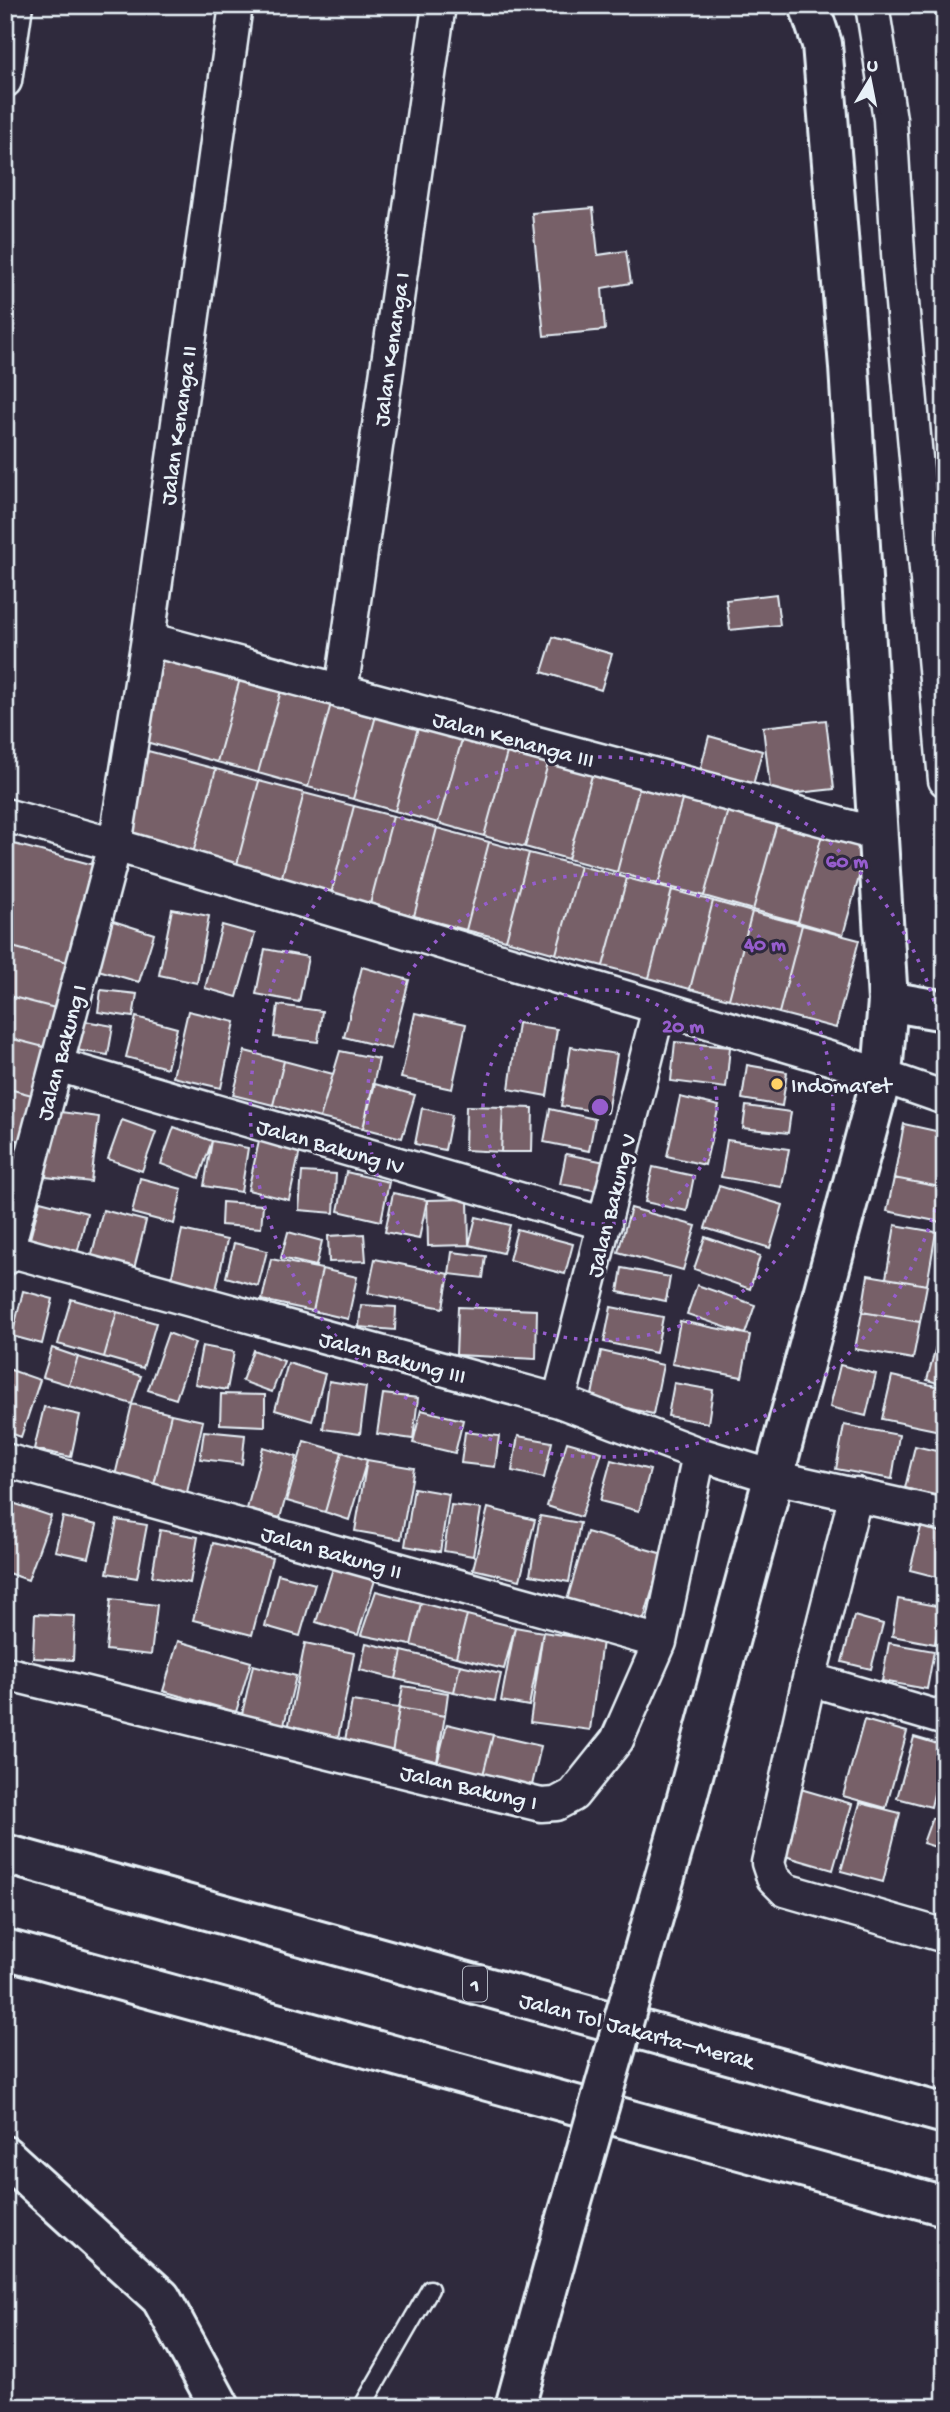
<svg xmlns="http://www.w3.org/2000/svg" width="950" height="2412" viewBox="0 0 950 2412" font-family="'Gochi Hand',sans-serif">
  <rect width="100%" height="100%" fill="#2f2a3d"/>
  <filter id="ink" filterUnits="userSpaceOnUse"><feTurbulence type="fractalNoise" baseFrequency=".0143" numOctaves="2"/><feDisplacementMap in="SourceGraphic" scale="14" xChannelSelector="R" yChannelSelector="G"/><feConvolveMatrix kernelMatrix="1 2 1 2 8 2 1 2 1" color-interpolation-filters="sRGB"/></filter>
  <g filter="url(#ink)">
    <path fill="#776067" stroke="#e8f1f8" stroke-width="2" d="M 593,208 L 598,255 L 626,251 L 631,283 L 602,288 L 605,330 L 544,336 L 532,213 Z
      M 776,594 L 780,625 L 730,630 L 726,600 Z
      M 553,637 L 612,654 L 601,690 L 542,672 Z
      M 163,653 L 241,675 L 217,762 L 139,740 Z
      M 241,675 L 282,687 L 258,773 L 217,762 Z
      M 282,687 L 332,700 L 308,787 L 258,773 Z
      M 332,700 L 377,712 L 353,799 L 308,787 Z
      M 377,712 L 419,724 L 395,811 L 353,799 Z
      M 826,720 L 834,789 L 771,796 L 763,727 Z
      M 419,724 L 463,736 L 438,823 L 395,811 Z
      M 463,736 L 508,749 L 484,836 L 438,823 Z
      M 709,736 L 762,751 L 752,789 L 699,775 Z
      M 508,749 L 549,760 L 525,847 L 484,836 Z
      M 148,751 L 216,769 L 192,857 L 125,839 Z
      M 549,760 L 593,772 L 568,859 L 525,847 Z
      M 216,769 L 259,781 L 236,868 L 192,857 Z
      M 593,772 L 640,785 L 617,872 L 568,859 Z
      M 259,781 L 304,793 L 281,880 L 236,868 Z
      M 640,785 L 683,797 L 658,884 L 617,872 Z
      M 304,793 L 354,806 L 331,894 L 281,880 Z
      M 683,797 L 728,810 L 704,896 L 658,884 Z
      M 354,806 L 393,816 L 370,904 L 331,894 Z
      M 728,810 L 777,823 L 753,910 L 704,896 Z
      M 393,816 L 437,828 L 414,916 L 370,904 Z
      M 777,823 L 822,835 L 798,922 L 753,910 Z
      M 437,828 L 489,842 L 466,930 L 414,916 Z
      M 822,835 L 867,848 L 843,935 L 798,922 Z
      M 489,842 L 529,853 L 506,940 L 466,930 Z
      M 14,844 L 98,866 L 71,963 L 5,945 L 5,876 Z
      M 529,853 L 580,866 L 556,954 L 506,940 Z
      M 580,866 L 627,878 L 603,966 L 556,954 Z
      M 627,878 L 672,890 L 649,978 L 603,966 Z
      M 672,890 L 713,901 L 690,989 L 649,978 Z
      M 713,901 L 752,912 L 729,999 L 690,989 Z
      M 172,909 L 209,916 L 197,983 L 159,975 Z
      M 752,912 L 802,925 L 779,1013 L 729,999 Z
      M 110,920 L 154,934 L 139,982 L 95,969 Z
      M 222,925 L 255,934 L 237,997 L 205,988 Z
      M 802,925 L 859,940 L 836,1028 L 779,1013 Z
      M 5,945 L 71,963 L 59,1009 L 5,995 Z
      M 265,949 L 308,957 L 299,1002 L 256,994 Z
      M 362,967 L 409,980 L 391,1049 L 344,1037 Z
      M 101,990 L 137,994 L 133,1017 L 98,1012 Z
      M 5,995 L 59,1009 L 48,1048 L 5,1037 Z
      M 278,1005 L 322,1011 L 318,1042 L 274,1037 Z
      M 188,1011 L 235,1022 L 221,1088 L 173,1077 Z
      M 415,1013 L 466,1024 L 452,1089 L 401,1078 Z
      M 136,1017 L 177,1028 L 167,1068 L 126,1057 Z
      M 74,1019 L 113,1026 L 108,1055 L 69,1049 Z
      M 518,1023 L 557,1029 L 547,1096 L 509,1089 Z
      M 5,1037 L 48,1048 L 36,1096 L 5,1088 Z
      M 675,1042 L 730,1047 L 726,1088 L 671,1081 Z
      M 571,1047 L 617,1054 L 607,1113 L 561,1106 Z
      M 245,1051 L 284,1061 L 273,1105 L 233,1095 Z
      M 340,1051 L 379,1059 L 363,1128 L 320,1118 Z
      M 284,1061 L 333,1074 L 320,1118 L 273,1105 Z
      M 747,1065 L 787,1072 L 782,1106 L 742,1099 Z
      M 375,1084 L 415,1095 L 402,1138 L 363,1128 Z
      M 5,1088 L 36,1096 L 23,1142 L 5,1137 Z
      M 680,1097 L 719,1106 L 705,1165 L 667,1156 Z
      M 466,1106 L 503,1107 L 501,1152 L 465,1150 Z
      M 746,1106 L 791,1112 L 788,1133 L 743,1128 Z
      M 503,1107 L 533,1108 L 532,1152 L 501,1152 Z
      M 422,1108 L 452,1115 L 445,1150 L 415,1144 Z
      M 550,1109 L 595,1119 L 589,1151 L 544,1142 Z
      M 53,1111 L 99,1117 L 91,1182 L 46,1177 Z
      M 122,1120 L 156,1132 L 142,1171 L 108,1159 Z
      M 904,1124 L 945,1133 L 945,1188 L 894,1178 Z
      M 174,1127 L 212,1141 L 199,1178 L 161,1164 Z
      M 5,1137 L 23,1142 L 10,1190 L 5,1188 Z
      M 260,1137 L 301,1146 L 289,1200 L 248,1190 Z
      M 727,1140 L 789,1149 L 782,1187 L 721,1177 Z
      M 212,1141 L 248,1148 L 241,1192 L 204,1186 Z
      M 566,1154 L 610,1163 L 605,1192 L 560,1184 Z
      M 653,1167 L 694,1176 L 687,1211 L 645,1202 Z
      M 302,1172 L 336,1174 L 334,1213 L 299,1210 Z
      M 346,1172 L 389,1182 L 381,1221 L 338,1211 Z
      M 140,1178 L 182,1189 L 174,1224 L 132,1213 Z
      M 894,1178 L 945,1188 L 945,1223 L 887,1211 Z
      M 719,1186 L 783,1205 L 770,1248 L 705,1228 Z
      M 393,1193 L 427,1200 L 419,1239 L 385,1232 Z
      M 468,1199 L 469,1245 L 428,1246 L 427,1200 Z
      M 40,1201 L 87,1213 L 77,1254 L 29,1242 Z
      M 222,1202 L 263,1205 L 261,1228 L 221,1225 Z
      M 631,1208 L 696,1226 L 683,1270 L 618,1252 Z
      M 103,1210 L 146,1221 L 134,1269 L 91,1258 Z
      M 476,1217 L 510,1225 L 503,1253 L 469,1245 Z
      M 895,1225 L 936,1232 L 927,1285 L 886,1278 Z
      M 517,1229 L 573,1244 L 565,1274 L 509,1260 Z
      M 182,1230 L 227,1240 L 215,1295 L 170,1285 Z
      M 288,1232 L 322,1241 L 316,1266 L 281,1258 Z
      M 364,1234 L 366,1261 L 329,1262 L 328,1236 Z
      M 705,1237 L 760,1256 L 750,1289 L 694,1269 Z
      M 234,1243 L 267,1251 L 258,1286 L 226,1277 Z
      M 452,1252 L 486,1256 L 483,1278 L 449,1274 Z
      M 271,1259 L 322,1269 L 313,1311 L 262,1300 Z
      M 375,1259 L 449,1274 L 443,1308 L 368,1293 Z
      M 622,1268 L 670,1277 L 666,1301 L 618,1292 Z
      M 322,1269 L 357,1277 L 348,1319 L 313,1311 Z
      M 868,1275 L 927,1285 L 920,1322 L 862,1312 Z
      M 697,1285 L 755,1305 L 745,1334 L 687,1314 Z
      M 23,1291 L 53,1299 L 42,1344 L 12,1336 Z
      M 71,1299 L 117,1312 L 104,1357 L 58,1344 Z
      M 361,1305 L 396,1307 L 395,1330 L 359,1327 Z
      M 458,1307 L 537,1310 L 536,1359 L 456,1355 Z
      M 611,1307 L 663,1317 L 656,1353 L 604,1342 Z
      M 117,1312 L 156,1323 L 143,1368 L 104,1357 Z
      M 862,1312 L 920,1322 L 913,1359 L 855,1349 Z
      M 680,1321 L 750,1335 L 742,1377 L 672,1364 Z
      M 168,1333 L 195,1343 L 176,1399 L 148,1390 Z
      M 939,1335 L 945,1337 L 945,1385 L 927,1380 Z
      M 202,1346 L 234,1352 L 227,1390 L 195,1384 Z
      M 52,1348 L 78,1357 L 69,1385 L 43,1377 Z
      M 253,1350 L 284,1361 L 272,1392 L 242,1381 Z
      M 601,1351 L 663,1365 L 653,1414 L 591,1400 Z
      M 78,1357 L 141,1376 L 132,1404 L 69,1385 Z
      M 288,1363 L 325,1374 L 312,1421 L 275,1410 Z
      M 840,1365 L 876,1374 L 866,1416 L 830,1407 Z
      M 5,1368 L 40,1380 L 21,1437 L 5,1431 Z
      M 892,1376 L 945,1388 L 945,1432 L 882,1419 Z
      M 329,1381 L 366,1387 L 360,1434 L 323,1429 Z
      M 674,1383 L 713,1390 L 708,1423 L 668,1416 Z
      M 221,1394 L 265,1395 L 265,1426 L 220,1424 Z
      M 383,1394 L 418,1398 L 413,1439 L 377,1434 Z
      M 132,1404 L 171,1414 L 153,1489 L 114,1480 Z
      M 44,1407 L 80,1415 L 71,1457 L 34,1449 Z
      M 421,1410 L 463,1420 L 455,1453 L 413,1443 Z
      M 171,1414 L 203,1421 L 186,1497 L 153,1489 Z
      M 844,1425 L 899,1435 L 892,1479 L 836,1469 Z
      M 204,1431 L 245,1435 L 242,1464 L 200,1459 Z
      M 465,1432 L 499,1436 L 495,1467 L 461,1463 Z
      M 518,1436 L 552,1442 L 544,1478 L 512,1471 Z
      M 304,1441 L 342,1452 L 325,1512 L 287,1501 Z
      M 567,1442 L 602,1452 L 581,1517 L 547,1506 Z
      M 915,1446 L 945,1453 L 945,1498 L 905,1488 Z
      M 263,1447 L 297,1457 L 280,1518 L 247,1509 Z
      M 342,1452 L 367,1460 L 349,1520 L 325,1512 Z
      M 367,1460 L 414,1468 L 401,1539 L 355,1531 Z
      M 611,1460 L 650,1470 L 639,1511 L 600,1501 Z
      M 414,1488 L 449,1494 L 440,1552 L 405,1546 Z
      M 10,1502 L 51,1516 L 28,1580 L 5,1572 L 5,1516 Z
      M 451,1505 L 481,1509 L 473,1556 L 444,1551 Z
      M 488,1508 L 535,1520 L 520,1580 L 473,1569 Z
      M 540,1516 L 580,1523 L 569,1582 L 530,1575 Z
      M 63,1517 L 97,1525 L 89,1558 L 55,1551 Z
      M 117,1520 L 147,1525 L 137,1578 L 107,1573 Z
      M 921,1527 L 945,1533 L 945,1579 L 910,1570 Z
      M 160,1530 L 198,1537 L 190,1583 L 152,1576 Z
      M 587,1532 L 663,1554 L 641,1629 L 565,1607 Z
      M 213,1543 L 272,1558 L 252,1635 L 193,1620 Z
      M 333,1568 L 375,1580 L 358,1635 L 316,1622 Z
      M 278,1574 L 315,1584 L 300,1636 L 265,1626 Z
      M 376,1591 L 421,1603 L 411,1645 L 361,1635 Z
      M 111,1599 L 157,1605 L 151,1655 L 106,1650 Z
      M 898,1599 L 942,1607 L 935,1644 L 892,1636 Z
      M 421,1603 L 467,1615 L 456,1657 L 411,1645 Z
      M 35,1614 L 75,1616 L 73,1660 L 33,1658 Z
      M 467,1615 L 515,1627 L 504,1669 L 456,1657 Z
      M 854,1616 L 883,1624 L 871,1669 L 842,1662 Z
      M 515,1627 L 543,1632 L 529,1706 L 501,1701 Z
      M 543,1632 L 602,1641 L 590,1730 L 530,1722 Z
      M 178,1641 L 251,1662 L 236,1712 L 163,1691 Z
      M 305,1643 L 354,1653 L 338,1739 L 288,1729 Z
      M 366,1643 L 402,1651 L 396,1679 L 360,1670 Z
      M 889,1643 L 934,1651 L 927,1689 L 882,1681 Z
      M 943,1644 L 945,1644 L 945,1688 L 936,1687 Z
      M 402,1651 L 460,1665 L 454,1692 L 396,1679 Z
      M 253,1665 L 296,1676 L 282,1733 L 240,1723 Z
      M 460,1665 L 501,1674 L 495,1701 L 454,1692 Z
      M 403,1686 L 448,1693 L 445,1716 L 399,1708 Z
      M 352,1701 L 399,1708 L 391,1760 L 343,1752 Z
      M 399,1708 L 445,1716 L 436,1767 L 391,1760 Z
      M 864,1720 L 907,1732 L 886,1808 L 843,1796 Z
      M 447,1724 L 493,1735 L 481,1783 L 435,1772 Z
      M 493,1735 L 541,1746 L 530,1794 L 481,1783 Z
      M 914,1737 L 945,1746 L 931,1807 L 897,1798 Z
      M 797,1788 L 852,1804 L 833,1870 L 778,1854 Z
      M 945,1790 L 945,1814 L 939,1812 Z
      M 860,1803 L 900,1813 L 883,1882 L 841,1871 Z
      M 932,1818 L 945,1822 L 945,1850 L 923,1843 Z"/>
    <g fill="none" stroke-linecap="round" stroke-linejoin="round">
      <g stroke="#e8f1f8" stroke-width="21">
        <path id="service" d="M 362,2407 L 430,2289"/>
      </g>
      <g stroke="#e8f1f8" stroke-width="37">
        <path id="minor" d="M 872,5 L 890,119 L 899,269 L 945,780
          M 5,81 L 16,5
          M 148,639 L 880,835
          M 341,692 L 439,5
          M 5,815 L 115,845 L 839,1061 L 945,1098
          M 57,1065 L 605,1224
          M 8,1250 L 559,1401 L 699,1454 L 774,1477 L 945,1515
          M 5,1259 L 115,845 L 148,639 L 236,5
          M 559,1401 L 659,1008
          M 5,1460 L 660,1642
          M 856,1494 L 809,1679 L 768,1863 L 773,1878 L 785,1890 L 945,1936
          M 5,1673 L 541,1805 L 556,1804 L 573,1795 L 617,1740 L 660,1642 L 699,1454
          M 809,1679 L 945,1719"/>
      </g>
      <g stroke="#e8f1f8" stroke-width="44">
        <path id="tertiary" d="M 888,1001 L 945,1011
          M 678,1831 L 882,1075 L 888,1001 L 849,367 L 822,44 L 809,5
          M 5,2156 L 161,2298 L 220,2407
          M 515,2407 L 565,2225"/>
      </g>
      <g stroke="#e8f1f8" stroke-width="44">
        <path id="motorway" d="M 5,1854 L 945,2114
          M 5,1949 L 945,2206"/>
      </g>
      <use href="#service" stroke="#2f2a3d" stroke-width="16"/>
      <use href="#minor" stroke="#2f2a3d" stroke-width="32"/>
      <use href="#tertiary" stroke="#2f2a3d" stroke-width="38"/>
      <use href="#motorway" stroke="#2f2a3d" stroke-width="38"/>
      <g stroke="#e8f1f8" stroke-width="44" stroke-linecap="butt">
        <path id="tertiary-bridge" d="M 565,2225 L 678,1831"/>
      </g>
      <use href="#tertiary-bridge" stroke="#2f2a3d" stroke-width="38"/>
    </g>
  </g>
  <g fill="none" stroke="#965dcd" stroke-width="3.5" stroke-dasharray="3.5 7">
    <circle cx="600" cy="1107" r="117"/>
    <circle cx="600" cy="1107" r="233"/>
    <path d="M945 1168A350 350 0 1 1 945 1046"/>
  </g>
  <circle fill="#ffd166" stroke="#2f2a3d" stroke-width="2.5" cx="777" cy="1084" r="7"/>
  <g text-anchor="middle" stroke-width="6" stroke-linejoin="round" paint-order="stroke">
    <rect fill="#2f2a3d" stroke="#b0b5c0" stroke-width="2" x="463" y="1966.5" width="24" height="35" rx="5"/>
    <g font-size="21" font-weight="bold" fill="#e8f1f8">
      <text x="475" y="1991">1</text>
    </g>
    <g font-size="23" fill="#e8f1f8" stroke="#2f2a3d">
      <text transform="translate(390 349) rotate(-82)" y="8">Jalan Kenanga I</text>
      <text transform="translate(177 425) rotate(-82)" y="8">Jalan Kenanga II</text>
      <text transform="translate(514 738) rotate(15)" y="8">Jalan Kenanga III</text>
      <text transform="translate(60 1052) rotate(-75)" y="8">Jalan Bakung I</text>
      <text transform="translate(331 1145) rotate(16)" y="8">Jalan Bakung IV</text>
      <text transform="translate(610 1205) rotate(-76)" y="8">Jalan Bakung V</text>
      <text transform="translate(393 1356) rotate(15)" y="8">Jalan Bakung III</text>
      <text transform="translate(332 1551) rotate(16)" y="8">Jalan Bakung II</text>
      <text transform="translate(469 1786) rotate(13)" y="8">Jalan Bakung I</text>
      <text transform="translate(637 2029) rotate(15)" y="8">Jalan Tol Jakarta–Merak</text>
    </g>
    <g font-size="23" fill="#e8f1f8" stroke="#2f2a3d" text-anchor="start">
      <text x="791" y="1092">Indomaret</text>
    </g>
  </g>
  <circle cx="600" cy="1107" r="10" fill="#965dcd" stroke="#2f2a3d" stroke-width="3.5"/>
  <g font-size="21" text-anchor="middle" font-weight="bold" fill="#965dcd" stroke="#2f2a3d" stroke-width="6" stroke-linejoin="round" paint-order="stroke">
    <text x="847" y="867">60 m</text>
    <text x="765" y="950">40 m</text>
    <text x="683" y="1032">20 m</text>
  </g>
  <rect width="950" height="2412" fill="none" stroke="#2f2a3d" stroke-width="28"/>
  <rect x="14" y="14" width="922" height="2384" fill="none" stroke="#e8f1f8" stroke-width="2.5" filter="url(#ink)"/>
  <g transform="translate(870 80) rotate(10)" stroke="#2f2a3d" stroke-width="5" paint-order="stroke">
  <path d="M0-5L12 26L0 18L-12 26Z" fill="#e8f1f8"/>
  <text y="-10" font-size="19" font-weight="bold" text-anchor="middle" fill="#e8f1f8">U</text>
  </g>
</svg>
